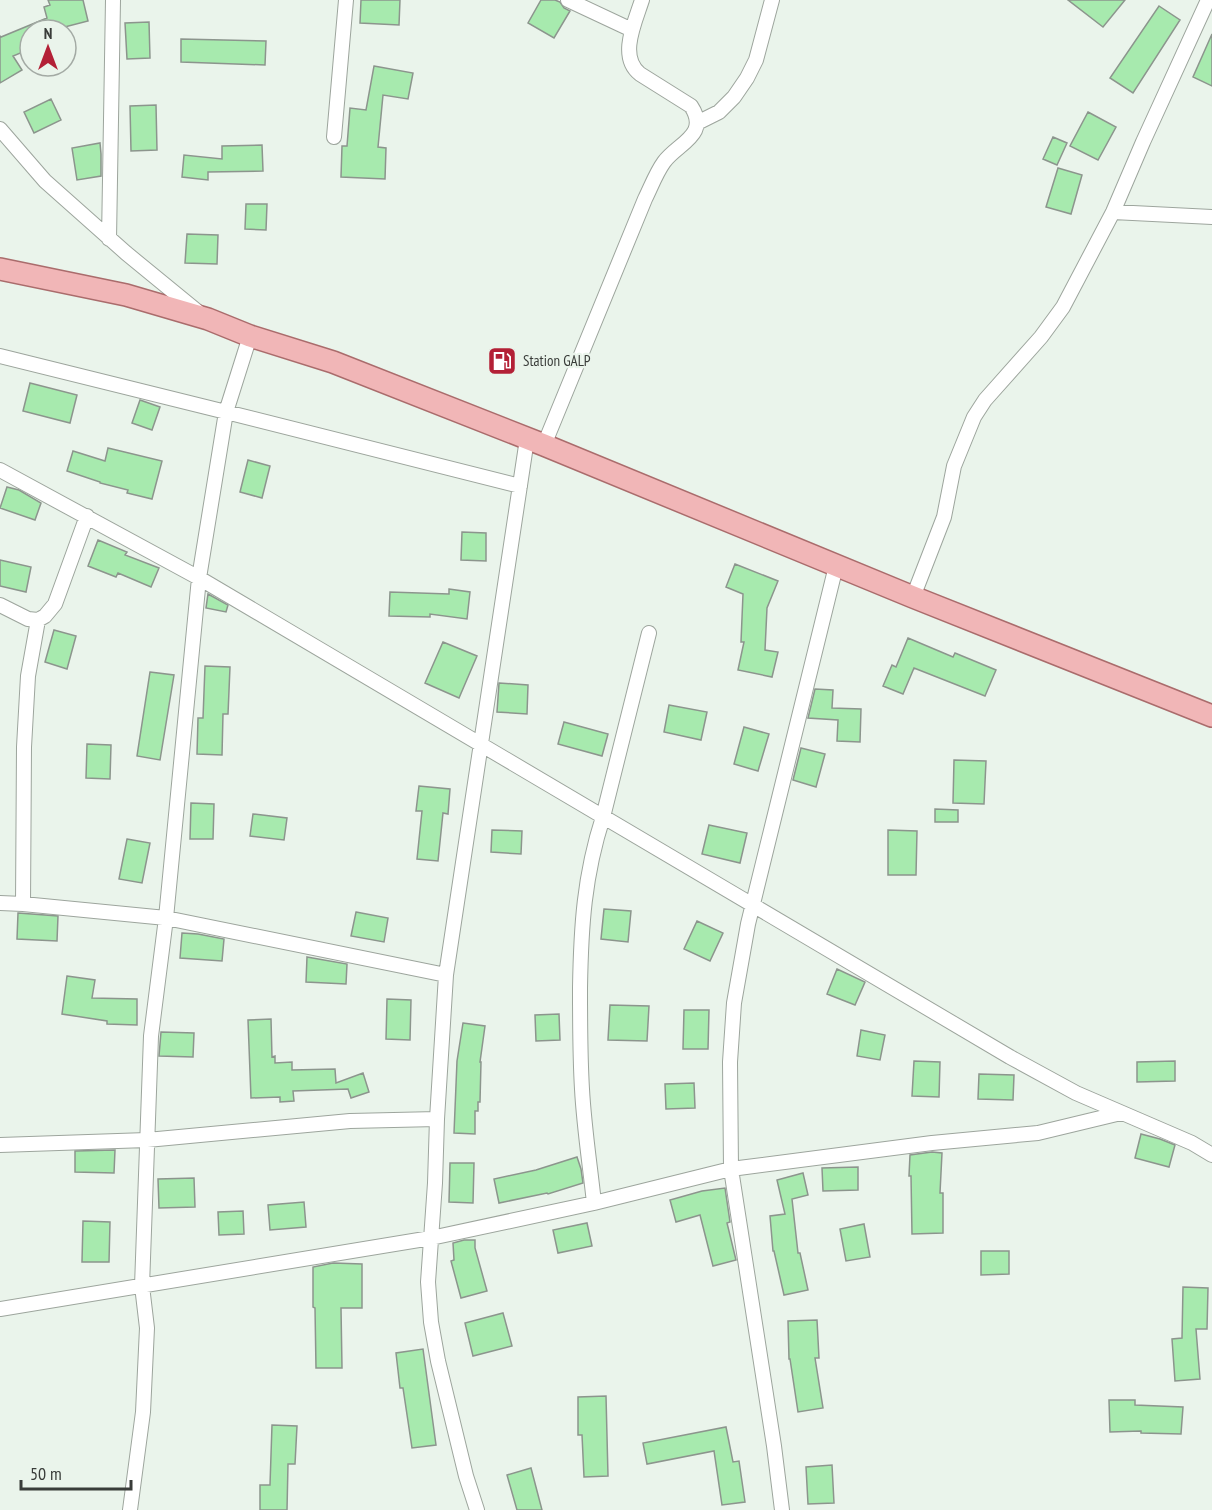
<svg xmlns="http://www.w3.org/2000/svg" width="1212" height="1510" viewBox="0 0 1212 1510" font-family="'PT Sans Narrow',sans-serif">
  <rect width="100%" height="100%" fill="#eaf4eb"/>
  <path fill="#a7eaae" stroke="#8c958d" stroke-width="1.5" d="M 48,0 L 83,0 L 88,21 L 53,30 L 30,30 L 30,49 L 13,56 L 22,70 L 0,83 L 0,36 L 1,37 L 47,18 L 44,7 L 50,5 Z
    M 361,0 L 400,0 L 399,25 L 360,23 Z
    M 541,0 L 555,0 L 560,2 L 564,8 L 570,11 L 554,38 L 528,23 Z
    M 1068,0 L 1125,0 L 1103,27 Z
    M 1159,6 L 1180,20 L 1133,93 L 1110,78 Z
    M 149,22 L 150,58 L 127,59 L 125,23 Z
    M 1212,34 L 1212,86 L 1193,77 Z
    M 181,39 L 266,41 L 265,65 L 181,62 Z
    M 374,66 L 413,73 L 408,99 L 383,95 L 378,147 L 386,148 L 385,179 L 341,177 L 342,146 L 347,146 L 350,108 L 366,110 Z
    M 51,99 L 61,120 L 34,133 L 24,112 Z
    M 156,105 L 157,150 L 131,151 L 130,106 Z
    M 1088,112 L 1116,127 L 1098,160 L 1070,146 Z
    M 1053,137 L 1067,143 L 1057,165 L 1043,159 Z
    M 100,143 L 101,154 L 101,176 L 77,180 L 72,148 Z
    M 262,145 L 263,171 L 208,172 L 208,180 L 182,177 L 184,155 L 222,159 L 222,146 Z
    M 1058,168 L 1082,175 L 1071,214 L 1046,207 Z
    M 246,204 L 267,204 L 266,230 L 245,229 Z
    M 187,234 L 218,235 L 217,264 L 185,263 Z
    M 30,383 L 77,395 L 70,423 L 23,411 Z
    M 140,400 L 160,407 L 152,430 L 132,423 Z
    M 108,448 L 162,461 L 152,499 L 127,493 L 128,490 L 100,483 L 100,482 L 67,471 L 73,451 L 105,461 Z
    M 248,460 L 270,466 L 262,498 L 240,492 Z
    M 7,487 L 19,490 L 41,503 L 35,520 L 0,508 Z
    M 462,532 L 486,533 L 486,561 L 461,560 Z
    M 98,540 L 127,552 L 125,555 L 159,568 L 151,587 L 118,573 L 116,577 L 88,566 Z
    M 0,560 L 31,567 L 26,592 L 0,586 Z
    M 735,564 L 778,581 L 767,608 L 765,650 L 778,652 L 772,677 L 738,670 L 744,642 L 741,642 L 743,594 L 726,587 Z
    M 449,589 L 470,592 L 467,619 L 430,614 L 430,617 L 389,616 L 390,592 L 449,594 Z
    M 208,594 L 228,605 L 226,612 L 206,608 Z
    M 54,630 L 76,636 L 67,669 L 45,662 Z
    M 908,638 L 953,657 L 955,653 L 996,670 L 985,696 L 914,668 L 903,694 L 883,686 L 892,665 L 896,667 Z
    M 443,642 L 477,656 L 459,698 L 425,683 Z
    M 205,666 L 230,667 L 228,714 L 223,714 L 222,755 L 197,754 L 198,718 L 203,718 Z
    M 150,672 L 174,675 L 160,760 L 137,756 Z
    M 499,683 L 528,685 L 527,714 L 497,712 Z
    M 815,689 L 833,690 L 832,708 L 861,709 L 860,742 L 837,741 L 838,720 L 808,718 Z
    M 669,705 L 707,712 L 701,740 L 664,732 Z
    M 564,722 L 608,734 L 602,756 L 558,744 Z
    M 744,727 L 769,734 L 758,771 L 734,764 Z
    M 87,744 L 111,745 L 110,779 L 86,778 Z
    M 801,748 L 825,754 L 816,787 L 793,780 Z
    M 954,760 L 986,761 L 984,804 L 953,803 Z
    M 419,786 L 450,789 L 448,814 L 443,813 L 438,861 L 417,859 L 422,811 L 416,811 Z
    M 191,803 L 214,804 L 213,839 L 190,839 Z
    M 935,809 L 958,810 L 958,822 L 935,822 Z
    M 253,814 L 287,818 L 284,840 L 250,836 Z
    M 709,825 L 747,833 L 740,863 L 702,854 Z
    M 492,830 L 522,831 L 521,854 L 491,852 Z
    M 888,830 L 917,831 L 916,875 L 888,875 Z
    M 127,839 L 150,843 L 142,883 L 119,879 Z
    M 604,909 L 631,911 L 628,942 L 601,939 Z
    M 356,912 L 388,918 L 384,942 L 351,936 Z
    M 18,913 L 58,916 L 57,941 L 17,939 Z
    M 697,921 L 723,933 L 710,961 L 684,949 Z
    M 182,933 L 198,934 L 224,939 L 222,961 L 180,958 Z
    M 307,957 L 347,964 L 346,984 L 306,982 Z
    M 837,969 L 865,982 L 855,1005 L 827,994 Z
    M 67,976 L 95,980 L 92,998 L 137,999 L 137,1025 L 107,1024 L 107,1021 L 62,1014 Z
    M 387,999 L 411,1000 L 410,1040 L 386,1039 Z
    M 610,1005 L 649,1006 L 647,1041 L 608,1040 Z
    M 684,1010 L 709,1010 L 708,1049 L 683,1049 Z
    M 559,1014 L 560,1040 L 536,1041 L 535,1015 Z
    M 271,1019 L 272,1057 L 275,1056 L 275,1063 L 292,1062 L 292,1070 L 335,1069 L 336,1083 L 363,1073 L 369,1092 L 351,1098 L 348,1089 L 293,1091 L 294,1101 L 280,1102 L 280,1097 L 251,1098 L 248,1020 Z
    M 463,1023 L 485,1026 L 480,1062 L 481,1062 L 480,1102 L 478,1102 L 478,1111 L 475,1111 L 475,1134 L 454,1133 L 457,1061 Z
    M 861,1030 L 885,1035 L 880,1060 L 857,1056 Z
    M 161,1032 L 194,1033 L 193,1057 L 159,1056 Z
    M 914,1061 L 940,1062 L 939,1097 L 912,1096 Z
    M 1175,1061 L 1175,1081 L 1137,1082 L 1137,1062 Z
    M 979,1074 L 1014,1075 L 1013,1100 L 978,1099 Z
    M 694,1083 L 695,1108 L 666,1109 L 665,1084 Z
    M 1141,1134 L 1160,1139 L 1175,1145 L 1169,1167 L 1135,1158 Z
    M 115,1150 L 114,1173 L 75,1172 L 75,1151 Z
    M 932,1152 L 942,1153 L 940,1193 L 943,1193 L 943,1233 L 912,1234 L 911,1176 L 909,1176 L 910,1155 Z
    M 577,1157 L 581,1169 L 583,1183 L 548,1194 L 547,1193 L 499,1203 L 494,1179 L 536,1170 Z
    M 450,1163 L 474,1163 L 473,1203 L 449,1202 Z
    M 858,1167 L 858,1190 L 823,1191 L 822,1168 Z
    M 803,1173 L 808,1195 L 792,1199 L 798,1253 L 800,1253 L 808,1290 L 784,1295 L 774,1251 L 773,1251 L 770,1216 L 785,1214 L 777,1180 Z
    M 194,1178 L 195,1207 L 159,1208 L 158,1179 Z
    M 725,1188 L 730,1222 L 727,1223 L 736,1260 L 713,1266 L 700,1215 L 676,1222 L 670,1200 L 702,1191 Z
    M 304,1202 L 306,1227 L 270,1230 L 268,1205 Z
    M 243,1211 L 244,1234 L 219,1235 L 218,1212 Z
    M 83,1221 L 110,1222 L 109,1262 L 82,1262 Z
    M 587,1223 L 592,1246 L 558,1253 L 553,1230 Z
    M 864,1224 L 870,1257 L 846,1261 L 840,1229 Z
    M 464,1240 L 475,1240 L 475,1248 L 487,1291 L 461,1298 L 451,1261 L 454,1260 L 453,1243 Z
    M 981,1251 L 1009,1251 L 1009,1274 L 981,1275 Z
    M 333,1263 L 362,1264 L 362,1308 L 341,1308 L 342,1368 L 316,1368 L 315,1308 L 313,1307 L 313,1267 Z
    M 1183,1287 L 1208,1288 L 1207,1329 L 1196,1329 L 1200,1379 L 1175,1381 L 1172,1339 L 1182,1338 Z
    M 503,1313 L 512,1346 L 473,1356 L 465,1323 Z
    M 817,1320 L 819,1358 L 815,1358 L 823,1408 L 798,1412 L 790,1359 L 789,1359 L 788,1321 Z
    M 423,1349 L 436,1445 L 412,1448 L 403,1388 L 400,1388 L 396,1353 Z
    M 606,1396 L 608,1476 L 584,1477 L 582,1435 L 578,1435 L 578,1397 Z
    M 1109,1400 L 1135,1400 L 1135,1405 L 1183,1407 L 1181,1434 L 1141,1433 L 1141,1431 L 1110,1432 Z
    M 272,1425 L 297,1426 L 295,1464 L 288,1464 L 287,1510 L 260,1510 L 260,1485 L 270,1485 Z
    M 726,1427 L 733,1462 L 739,1461 L 745,1502 L 722,1505 L 714,1451 L 647,1464 L 643,1443 Z
    M 832,1465 L 834,1503 L 808,1504 L 806,1467 Z
    M 531,1468 L 542,1510 L 517,1510 L 507,1475 Z"/>
  <g fill="none" stroke-linecap="round" stroke-linejoin="round">
    <g stroke="#9da59d" stroke-width="16">
      <path id="street" d="M 568,0 L 632,30
        M 697,123 L 719,112 L 734,97 L 747,78 L 756,60 L 772,0
        M 0,129 L 45,181 L 126,253 L 198,312
        M 334,137 L 346,0
        M 1113,212 L 1212,217
        M 109,239 L 113,0
        M 0,356 L 226,412 L 520,486
        M 544,445 L 645,199 C 651,187 656,173 664,162 C 678,143 710,135 691,106 L 640,74 C 618,57 635,22 642,0
        M 0,470 L 199,578 L 1010,1057 L 1076,1093 L 1192,1143 L 1212,1155
        M 913,597 L 944,517 L 954,466 L 974,417 L 985,400 L 1041,337 L 1063,307 L 1113,212 L 1143,142 L 1208,0
        M 0,605 L 28,619 L 38,620 L 45,616 L 55,604 L 87,516
        M 0,903 L 23,904 L 166,918 L 446,975
        M 23,904 L 24,747 L 28,676 L 38,620
        M 0,1145 L 147,1140 L 350,1121 L 437,1119
        M 594,1203 C 590,1165 584,1127 582,1089 C 580,1056 580,1022 580,988 C 581,927 584,876 603,817 L 649,633
        M 0,1309 L 431,1238 L 594,1203 L 731,1169 L 932,1143 L 1038,1133 L 1121,1113
        M 130,1510 L 143,1412 L 147,1328 L 142,1286 L 151,1036 L 166,918 L 199,578 L 226,412 L 250,336
        M 477,1510 L 466,1476 L 438,1361 L 431,1322 L 428,1282 L 435,1183 L 437,1119 L 446,975 L 527,439
        M 782,1510 L 774,1446 L 731,1169 L 730,1062 L 734,1003 L 748,924 L 836,566"/>
    </g>
    <g stroke="#aa6c6c" stroke-width="24">
      <path id="primary" d="M 0,269 L 126,295 L 208,319 L 250,336 L 333,362 L 544,445 L 913,597 L 1212,716"/>
    </g>
    <use href="#street" stroke="#fff" stroke-width="14"/>
    <use href="#primary" stroke="#f1b6b7" stroke-width="21"/>
  </g>
  <defs>
    <g id="fuel-square" transform="scale(1.5)"><rect x="-9" y="-9" width="18" height="18" rx="4" fill="#b32036" stroke="#eaf4eb"/><path d="M-5.5-6h7V0h2V4h1.3V-2.5L3-4.5l.8-.8L6-3V5H2.5V1h-1V6h-7ZM-4.2-4.7v3.2H.2V-4.7Z" fill="#fff"/></g>
  </defs>
  <g fill-rule="evenodd">
    <use href="#fuel-square" x="502" y="361"/>
  </g>
  <g text-anchor="middle" stroke-width="4.5" stroke-linejoin="round" paint-order="stroke">
    <g font-size="15" fill="#393c39" stroke="#eaf4eb" text-anchor="start">
      <text x="523" y="366">Station GALP</text>
    </g>
  </g>
  <g transform="translate(48 48)"><circle r="28" fill="#eaf4eb" stroke="#a3aaa4" stroke-width="1.5"/>
  <path d="M0-4.5L10 22L0 15L-10 22Z" fill="#b32036"/>
  <text y="-9" font-size="16" font-weight="bold" text-anchor="middle" fill="#393c39">N</text>
  </g>
  <path d="M21 1480v9h110v-9" fill="none" stroke="#393c39" stroke-width="3"/>
  <text x="30" y="1480" font-size="18" fill="#393c39" stroke="#eaf4eb" stroke-width="4.5" paint-order="stroke">50 m</text>
</svg>
